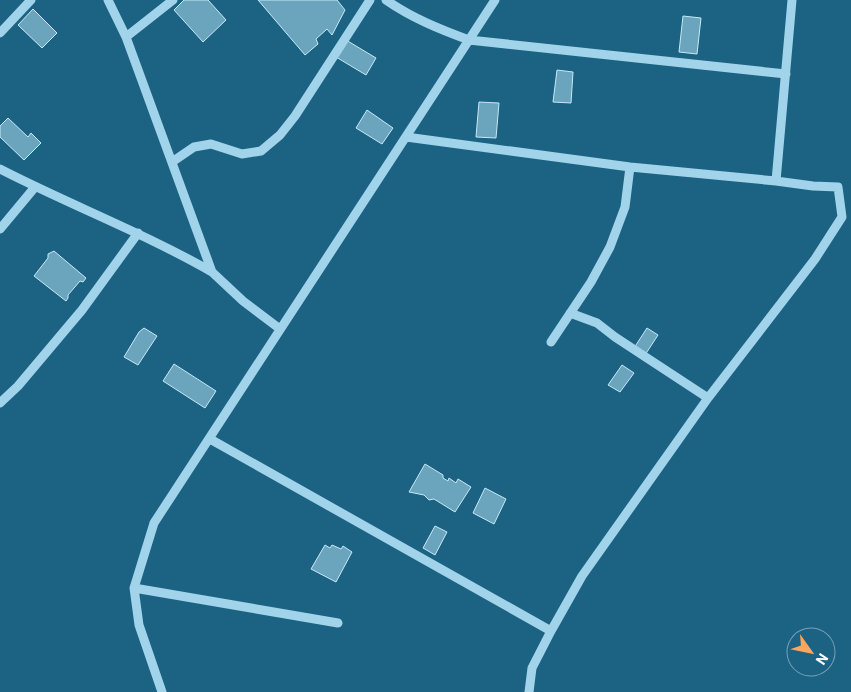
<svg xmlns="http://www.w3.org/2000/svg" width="851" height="692" viewBox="0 0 851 692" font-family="Roboto,sans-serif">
  <rect width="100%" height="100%" fill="#1c6283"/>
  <path fill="#6ba4bd" stroke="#c6e9f8" d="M 184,0 L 208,0 L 226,20 L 203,42 L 174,10 Z
    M 258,0 L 337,0 L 345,10 L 332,35 L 327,29 L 316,39 L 318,44 L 305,55 Z
    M 33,9 L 57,33 L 42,48 L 18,25 Z
    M 683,16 L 701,18 L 697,54 L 679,52 Z
    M 346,40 L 376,58 L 366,75 L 336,57 Z
    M 557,70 L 573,72 L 571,103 L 553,102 Z
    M 479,102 L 499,103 L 496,138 L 476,137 Z
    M 367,110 L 393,128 L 382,144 L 356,128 Z
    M 8,118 L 28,137 L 31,133 L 41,143 L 24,160 L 0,137 L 0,126 Z
    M 54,251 L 86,278 L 83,282 L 80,281 L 68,295 L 68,298 L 66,301 L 34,276 L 48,258 L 48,254 Z
    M 144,328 L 157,336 L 138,365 L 124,357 L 139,332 Z
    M 647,328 L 658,335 L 645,355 L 634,348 Z
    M 174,364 L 216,391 L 205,408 L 163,381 Z
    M 622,365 L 634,373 L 620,392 L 608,385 Z
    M 425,464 L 443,475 L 443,478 L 448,481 L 449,478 L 456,483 L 458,479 L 471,487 L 455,512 L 434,499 L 429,500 L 424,495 L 409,492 Z
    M 485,488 L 506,499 L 494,524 L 473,513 Z
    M 435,526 L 447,532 L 435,555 L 423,548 Z
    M 325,545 L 330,548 L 332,545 L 341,549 L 343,546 L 352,552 L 336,582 L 311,569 Z"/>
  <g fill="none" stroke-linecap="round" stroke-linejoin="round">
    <path stroke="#a1d4ea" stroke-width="9" d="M 108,0 L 126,37 L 212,272 L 243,301 L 280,329
      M 386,0 C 412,18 439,29 469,40 L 786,74
      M 0,33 L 31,0
      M 126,37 L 173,0
      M 406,137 L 630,167 L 776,181 L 813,186 L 838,187 L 842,217 L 815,259 L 708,398 L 582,576 L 551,631 L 532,668 L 529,692
      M 172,162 L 194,147 L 211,144 L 242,154 L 261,151 L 280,135 L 295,116 L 370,0
      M 0,169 C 70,205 144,233 212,272
      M 776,181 L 792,0
      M 0,229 L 35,187
      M 570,313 L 597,323 L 615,337 L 708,398
      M 551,342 L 591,282 L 610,247 L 625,207 L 630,167
      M 0,403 L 18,386 L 82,310 L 138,233
      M 210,439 L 551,631
      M 134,588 L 338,623
      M 162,692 L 139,625 L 134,588 L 154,523 L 495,0"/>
  </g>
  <g transform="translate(811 652) rotate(123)"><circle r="24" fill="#1c6283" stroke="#77a1b5"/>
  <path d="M0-4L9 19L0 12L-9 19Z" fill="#fba65e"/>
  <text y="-8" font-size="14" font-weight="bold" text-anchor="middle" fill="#ffffff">N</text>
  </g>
</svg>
